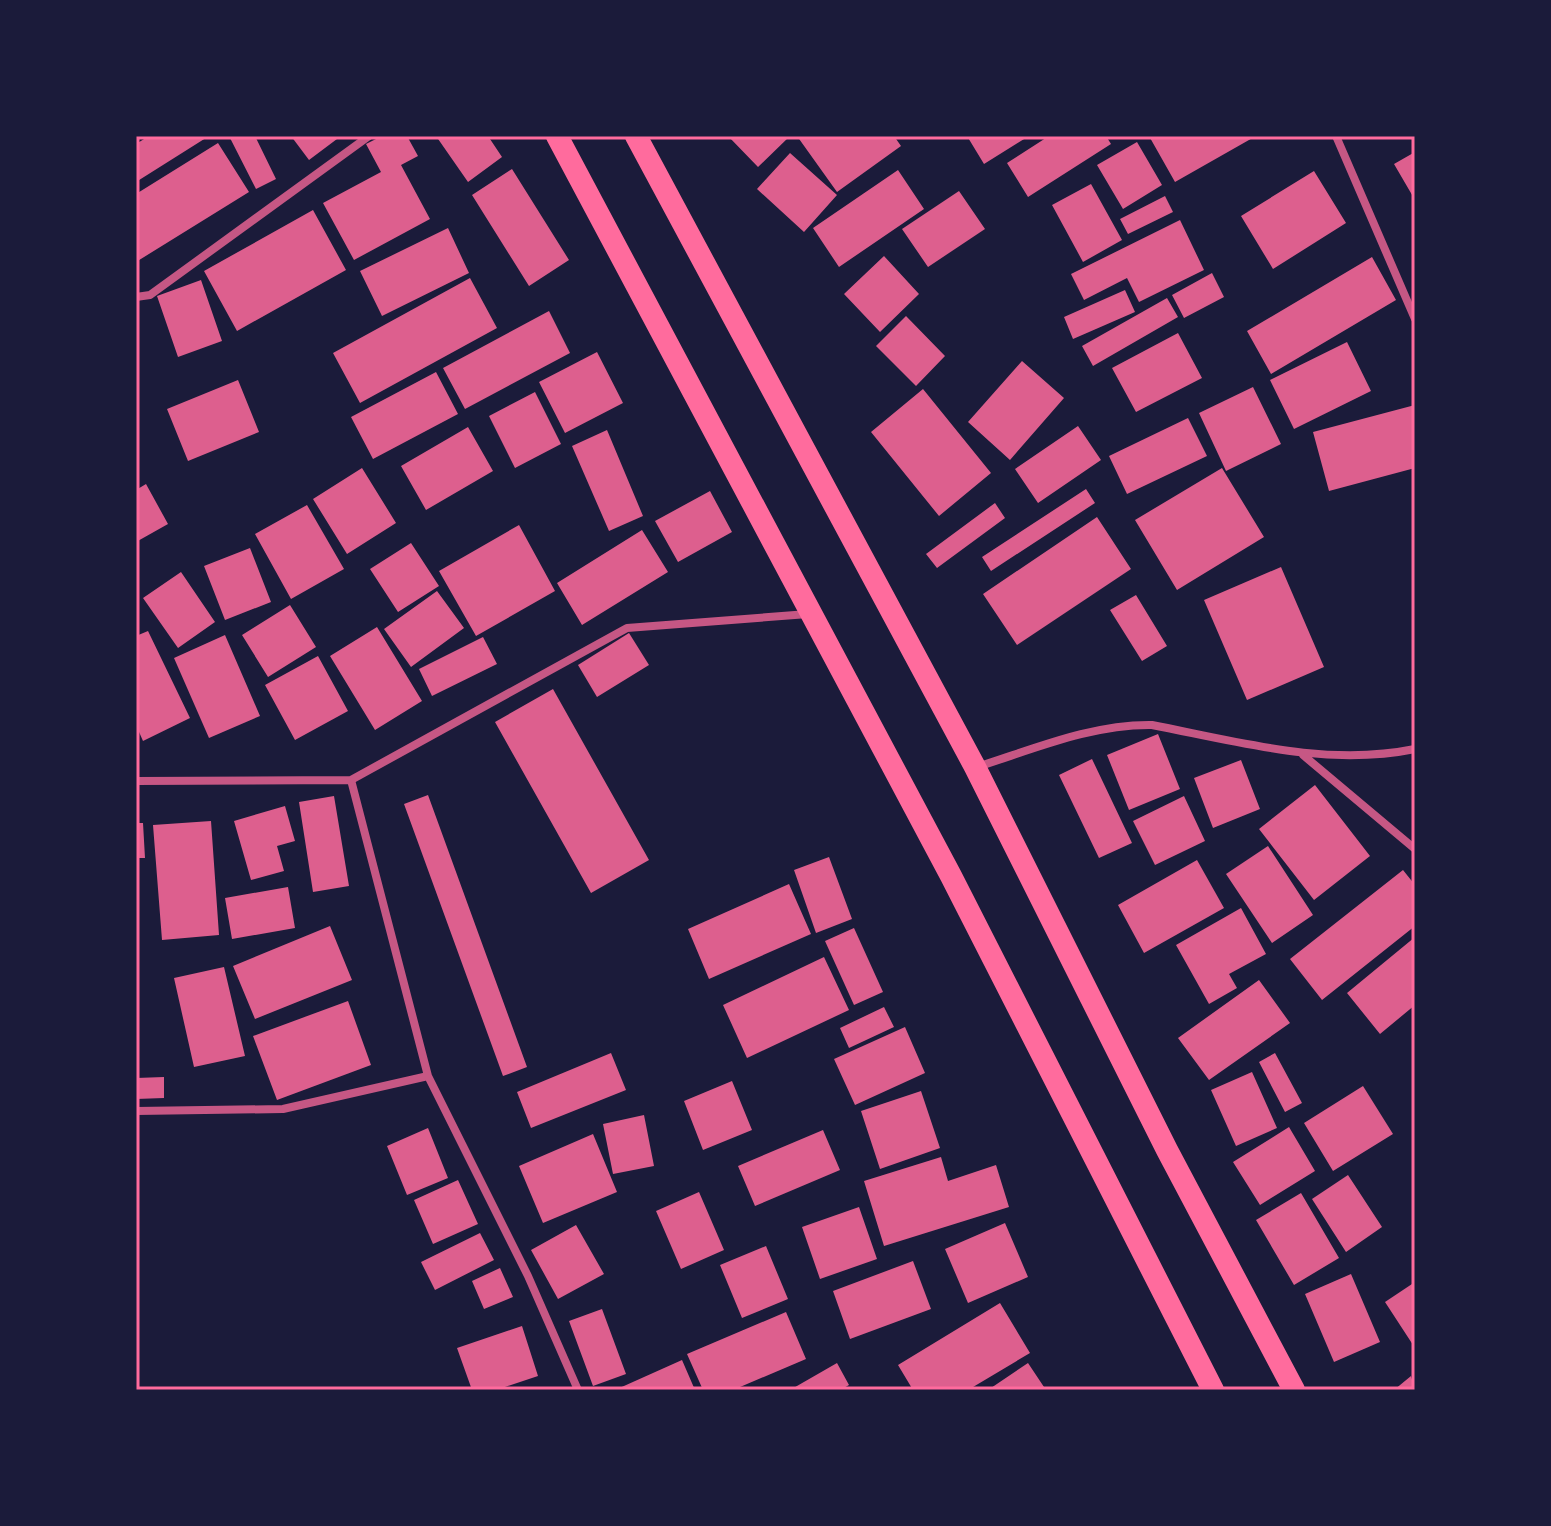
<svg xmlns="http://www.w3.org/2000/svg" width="1551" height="1526" viewBox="0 0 1551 1526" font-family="'PT Sans Narrow',sans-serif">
  <rect width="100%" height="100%" fill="#1b1b3a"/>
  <path fill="#dd5f8e" d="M 149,136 L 209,136 L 136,182 L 136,144 Z
    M 229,136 L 255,136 L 276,179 L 256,189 Z
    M 291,136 L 341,136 L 309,160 Z
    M 382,136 L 407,136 L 418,156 L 401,165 L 430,219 L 354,260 L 323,203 L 381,172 L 366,144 Z
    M 436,136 L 488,136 L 502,157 L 468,182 Z
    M 728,136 L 790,136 L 758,167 Z
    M 797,136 L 894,136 L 901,146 L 837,192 Z
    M 967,136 L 1029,136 L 984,164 Z
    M 1049,136 L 1106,136 L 1111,144 L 1028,197 L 1007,163 Z
    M 1149,136 L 1256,136 L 1175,182 Z
    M 1137,142 L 1162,185 L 1123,209 L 1097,165 Z
    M 218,143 L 249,192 L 136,262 L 136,194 Z
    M 1415,152 L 1415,200 L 1394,164 Z
    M 790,153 L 837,195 L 804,232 L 757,189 Z
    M 512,169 L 569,260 L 529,286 L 472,195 Z
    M 898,170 L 924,209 L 839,267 L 813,228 Z
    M 1314,171 L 1346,223 L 1273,269 L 1241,216 Z
    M 1091,184 L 1122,240 L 1083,262 L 1052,205 Z
    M 959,191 L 985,229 L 928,267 L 902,229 Z
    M 1165,196 L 1173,212 L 1128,234 L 1120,219 Z
    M 313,210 L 346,270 L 237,331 L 204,271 Z
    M 1180,220 L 1204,270 L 1139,302 L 1127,278 L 1084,300 L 1071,274 Z
    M 448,228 L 469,273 L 382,316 L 360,271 Z
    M 884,256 L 919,294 L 880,332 L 844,294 Z
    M 1372,257 L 1396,300 L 1271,374 L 1247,331 Z
    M 1212,273 L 1224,297 L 1184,318 L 1172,295 Z
    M 470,278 L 497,328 L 360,403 L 333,353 Z
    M 201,280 L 222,341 L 178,357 L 157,296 Z
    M 1125,290 L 1135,312 L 1073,339 L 1064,317 Z
    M 1167,298 L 1178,317 L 1093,366 L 1082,346 Z
    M 549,311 L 570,353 L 465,409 L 443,368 Z
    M 906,316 L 945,356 L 916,386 L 876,346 Z
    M 1178,333 L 1202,378 L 1136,412 L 1112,368 Z
    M 1347,342 L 1371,391 L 1294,429 L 1270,380 Z
    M 597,352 L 623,403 L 565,433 L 539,382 Z
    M 1022,361 L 1064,398 L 1010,460 L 968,422 Z
    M 436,372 L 458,414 L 373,459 L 351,417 Z
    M 238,380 L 259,432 L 188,461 L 167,409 Z
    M 1253,387 L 1281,444 L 1226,471 L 1199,413 Z
    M 923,389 L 991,473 L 939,516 L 871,432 Z
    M 535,392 L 561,444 L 515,468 L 489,416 Z
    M 1415,405 L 1415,468 L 1329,491 L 1313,432 Z
    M 1188,418 L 1207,456 L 1127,494 L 1109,456 Z
    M 1078,426 L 1101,460 L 1038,503 L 1015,469 Z
    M 468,427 L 493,471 L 426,510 L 401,466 Z
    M 607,430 L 643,516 L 609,531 L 572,446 Z
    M 362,468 L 396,523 L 347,554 L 313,499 Z
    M 1222,468 L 1264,537 L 1177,590 L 1135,520 Z
    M 146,484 L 168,524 L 136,542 L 136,490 Z
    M 1086,489 L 1095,503 L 991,571 L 982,557 Z
    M 710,491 L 732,532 L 678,562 L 655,521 Z
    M 995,503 L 1005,518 L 937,568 L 926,554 Z
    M 307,505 L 344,569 L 291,599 L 255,534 Z
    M 1097,517 L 1131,569 L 1017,645 L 983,594 Z
    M 519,525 L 555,591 L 476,636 L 439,571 Z
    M 642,530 L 668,572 L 582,625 L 557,583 Z
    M 411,543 L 439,586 L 398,612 L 370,569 Z
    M 250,548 L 271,602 L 225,620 L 204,566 Z
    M 1281,567 L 1324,667 L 1247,700 L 1204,600 Z
    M 181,572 L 215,622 L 178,648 L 143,598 Z
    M 437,591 L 464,628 L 411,667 L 384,629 Z
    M 1136,595 L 1167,646 L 1142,661 L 1110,610 Z
    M 290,605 L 316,647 L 268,677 L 242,635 Z
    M 377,627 L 422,701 L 375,730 L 330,656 Z
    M 148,631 L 190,718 L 143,741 L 136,725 L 136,636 Z
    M 629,633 L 649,665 L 597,697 L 578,665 Z
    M 225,635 L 260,716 L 209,738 L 174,658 Z
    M 483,637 L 497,664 L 432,696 L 419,669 Z
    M 318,656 L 348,711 L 295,740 L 265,685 Z
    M 553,689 L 649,860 L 591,893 L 495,722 Z
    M 1158,734 L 1180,789 L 1129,810 L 1107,755 Z
    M 1092,759 L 1132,843 L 1099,858 L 1059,775 Z
    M 1241,760 L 1260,809 L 1213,828 L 1194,778 Z
    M 1315,785 L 1370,856 L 1314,900 L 1259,829 Z
    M 428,795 L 527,1067 L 503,1076 L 404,804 Z
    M 334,796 L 349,886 L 313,892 L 299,802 Z
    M 1184,796 L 1205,841 L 1155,865 L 1133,821 Z
    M 285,806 L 295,841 L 277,846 L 284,871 L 251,880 L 234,821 Z
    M 211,821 L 219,935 L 162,940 L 153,825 Z
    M 136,823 L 143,823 L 145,858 L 136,858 Z
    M 1268,846 L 1313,915 L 1272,943 L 1226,874 Z
    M 829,857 L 852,919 L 816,933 L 794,870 Z
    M 1197,860 L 1224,908 L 1144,953 L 1118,905 Z
    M 1403,870 L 1415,885 L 1415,926 L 1322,1000 L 1290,959 Z
    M 789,884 L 811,934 L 709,979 L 688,929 Z
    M 288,887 L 295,928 L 232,939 L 225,898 Z
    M 1241,908 L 1266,954 L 1229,974 L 1237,988 L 1209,1004 L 1176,945 Z
    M 330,926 L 352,980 L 255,1019 L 233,966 Z
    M 854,928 L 883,992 L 854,1005 L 825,941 Z
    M 1415,937 L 1415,1005 L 1380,1034 L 1347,993 Z
    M 824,957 L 849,1010 L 747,1058 L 723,1005 Z
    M 224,967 L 245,1056 L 194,1067 L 174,978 Z
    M 1259,980 L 1290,1023 L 1209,1080 L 1178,1038 Z
    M 348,1001 L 371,1065 L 277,1100 L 253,1036 Z
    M 884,1007 L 894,1027 L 849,1048 L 840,1028 Z
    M 905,1027 L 925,1073 L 855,1105 L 834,1059 Z
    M 611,1053 L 626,1090 L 531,1128 L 517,1092 Z
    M 1275,1053 L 1302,1103 L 1285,1112 L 1259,1062 Z
    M 1252,1072 L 1277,1128 L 1236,1146 L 1211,1090 Z
    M 164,1077 L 164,1098 L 136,1099 L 136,1078 Z
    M 732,1081 L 752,1130 L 703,1150 L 684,1101 Z
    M 1363,1086 L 1393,1134 L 1333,1171 L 1304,1123 Z
    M 921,1091 L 940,1148 L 880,1169 L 861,1111 Z
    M 644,1115 L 654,1166 L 613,1174 L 603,1124 Z
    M 1289,1127 L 1315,1171 L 1260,1205 L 1233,1162 Z
    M 428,1128 L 448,1178 L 407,1195 L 387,1146 Z
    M 823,1130 L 840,1170 L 755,1206 L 738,1166 Z
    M 593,1134 L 617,1192 L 543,1223 L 519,1166 Z
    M 941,1157 L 948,1181 L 996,1165 L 1009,1207 L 884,1246 L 864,1181 Z
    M 1348,1175 L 1382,1227 L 1346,1252 L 1312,1199 Z
    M 458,1180 L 478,1224 L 433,1244 L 414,1200 Z
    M 699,1192 L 724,1250 L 681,1269 L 656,1211 Z
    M 1301,1193 L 1339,1258 L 1294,1285 L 1256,1220 Z
    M 859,1207 L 877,1259 L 820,1279 L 802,1227 Z
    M 1005,1223 L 1028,1277 L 968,1303 L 945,1249 Z
    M 576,1225 L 604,1274 L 558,1299 L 531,1250 Z
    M 480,1233 L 494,1260 L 435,1290 L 421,1262 Z
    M 766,1246 L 788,1299 L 742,1318 L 720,1265 Z
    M 913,1261 L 931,1309 L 850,1339 L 833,1291 Z
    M 500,1268 L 513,1297 L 484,1309 L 472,1281 Z
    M 1351,1274 L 1380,1342 L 1334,1362 L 1305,1294 Z
    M 1415,1282 L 1415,1348 L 1385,1302 Z
    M 1000,1303 L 1030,1353 L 968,1390 L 913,1390 L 898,1365 Z
    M 602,1309 L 626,1374 L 593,1386 L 569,1321 Z
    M 786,1312 L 806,1359 L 733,1390 L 703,1390 L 687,1354 Z
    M 522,1326 L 538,1376 L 496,1390 L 472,1390 L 457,1348 Z
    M 682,1360 L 695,1390 L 615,1390 Z
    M 837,1363 L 849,1385 L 840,1390 L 790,1390 Z
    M 1028,1363 L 1046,1390 L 988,1390 Z
    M 1411,1376 L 1415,1390 L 1394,1390 Z"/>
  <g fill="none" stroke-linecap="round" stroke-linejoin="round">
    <path stroke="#c65784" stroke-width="8" d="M 1336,136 L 1415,319
      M 136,297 L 150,295 L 369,136
      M 1303,755 L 1415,849
      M 977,767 C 1034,749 1092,724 1152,725 C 1239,742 1327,767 1415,749
      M 351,780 L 428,1076 L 528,1276 L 578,1390
      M 136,781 L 351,780 L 627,628 L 808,614
      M 136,1111 L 283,1109 L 428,1076"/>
    <path stroke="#ff6b9d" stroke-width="22" d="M 557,136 L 951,876 L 1213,1390
      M 636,136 L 975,767 L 1167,1150 L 1294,1390"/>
  </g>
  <rect width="1551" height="1526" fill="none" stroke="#1b1b3a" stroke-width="276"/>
  <rect x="138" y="138" width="1275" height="1250" fill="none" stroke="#ff6b9d" stroke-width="3"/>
</svg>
